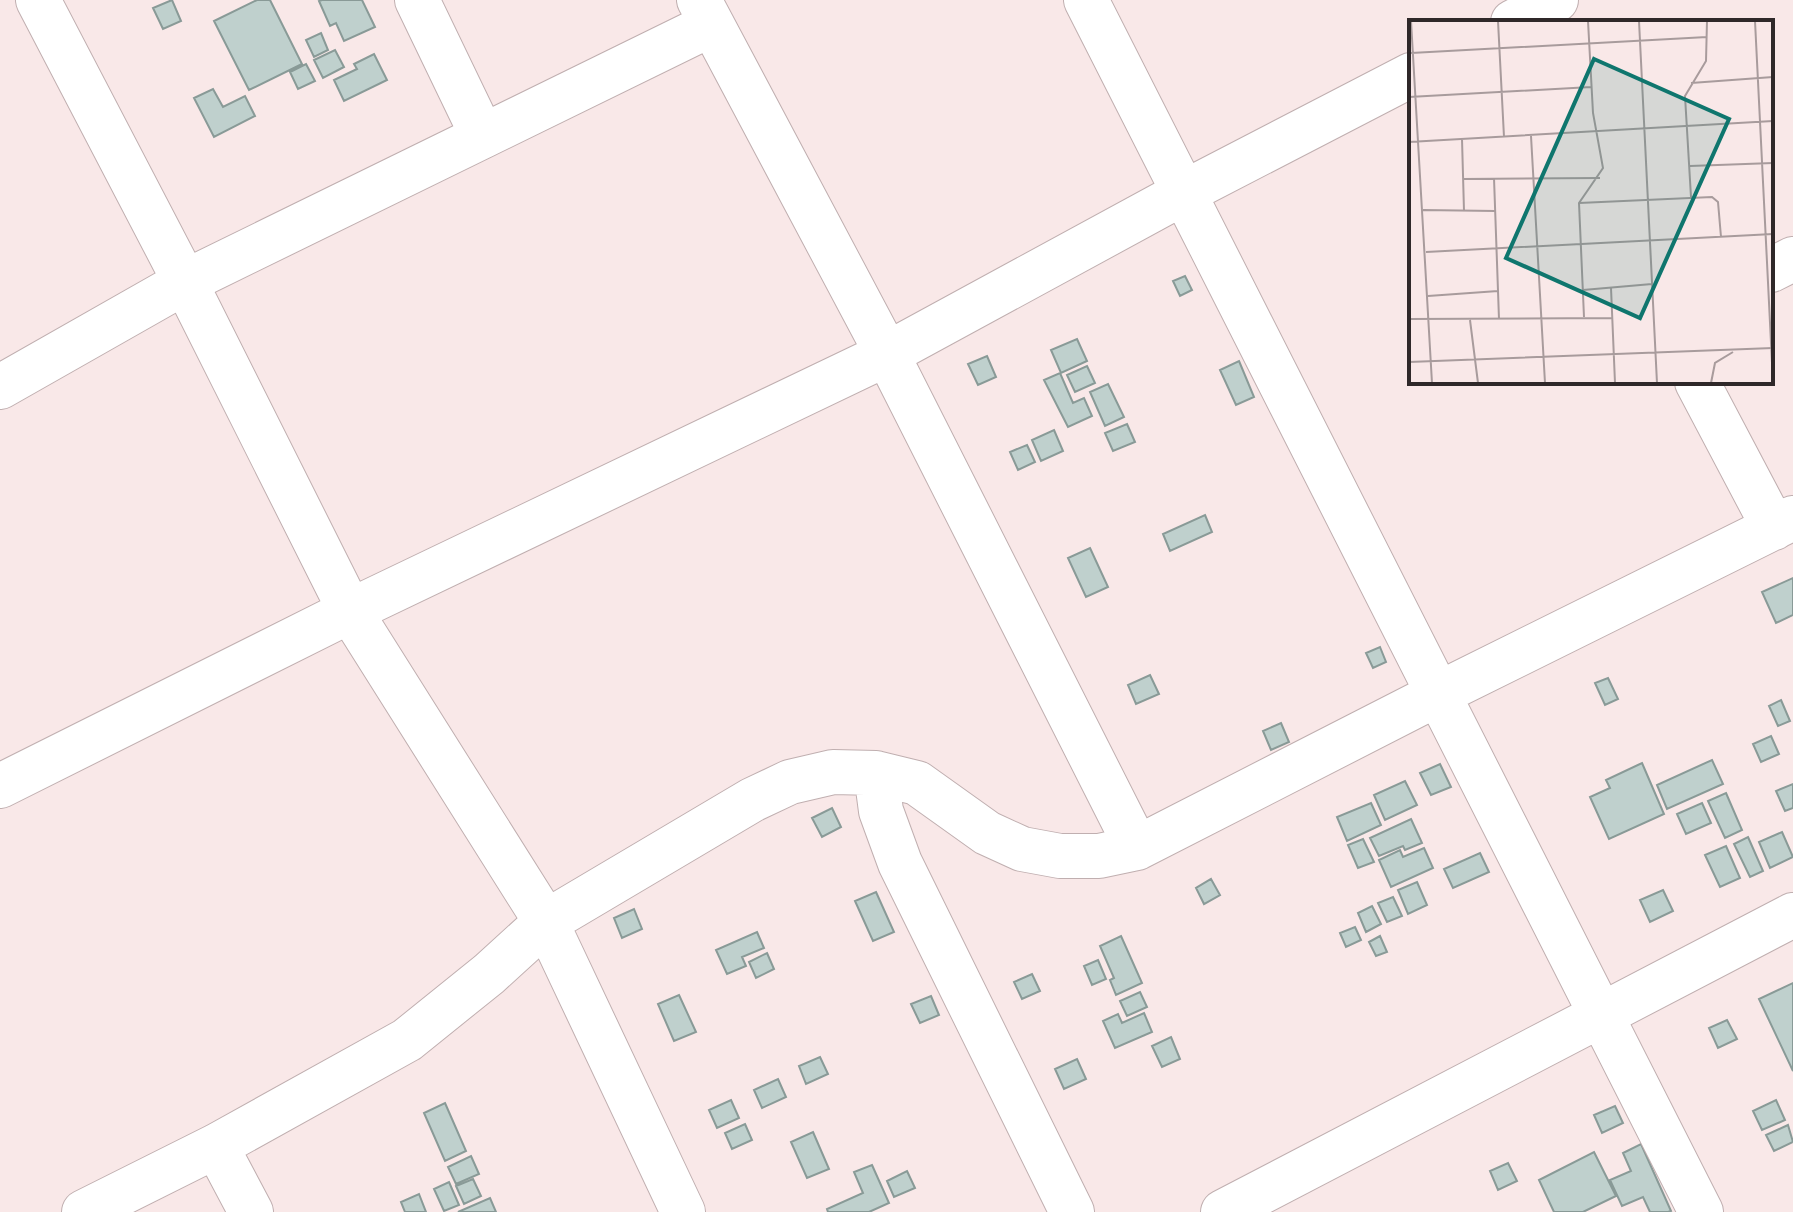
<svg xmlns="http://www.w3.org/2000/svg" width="1793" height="1212" viewBox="0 0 1793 1212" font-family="'Varela Round',sans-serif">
  <rect width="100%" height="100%" fill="#f9e8e8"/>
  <path fill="#bfd0cd" stroke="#899a97" stroke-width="2" d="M 172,0 L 181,21 L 163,29 L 153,8 Z
    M 257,0 L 270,0 L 302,64 L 249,90 L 214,21 Z
    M 322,0 L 362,0 L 375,27 L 344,41 L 336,23 L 330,26 L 319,1 Z
    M 321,33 L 328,50 L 314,57 L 306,40 Z
    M 335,50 L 344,67 L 323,78 L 314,60 Z
    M 374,54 L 387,80 L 344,101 L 334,80 L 357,69 L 354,64 Z
    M 306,64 L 315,81 L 298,89 L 290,72 Z
    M 213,89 L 223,107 L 245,96 L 255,116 L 214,137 L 194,98 Z
    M 1185,276 L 1192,290 L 1180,296 L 1173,281 Z
    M 1077,339 L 1087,361 L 1061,373 L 1051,350 Z
    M 987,356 L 996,377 L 978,385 L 968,364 Z
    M 1239,361 L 1254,397 L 1236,405 L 1220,370 Z
    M 1087,366 L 1095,383 L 1075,392 L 1067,375 Z
    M 1060,373 L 1073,403 L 1084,398 L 1092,416 L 1068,427 L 1044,380 Z
    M 1108,384 L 1124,417 L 1105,426 L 1090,392 Z
    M 1127,424 L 1135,442 L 1113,451 L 1105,433 Z
    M 1054,430 L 1063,451 L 1041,461 L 1032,440 Z
    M 1027,445 L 1035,462 L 1018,470 L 1010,452 Z
    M 1205,515 L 1212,532 L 1170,551 L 1163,534 Z
    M 1090,548 L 1108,587 L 1086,597 L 1068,558 Z
    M 1793,578 L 1793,615 L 1776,623 L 1762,592 Z
    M 1380,647 L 1386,662 L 1373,668 L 1366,653 Z
    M 1150,675 L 1159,694 L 1136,704 L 1128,685 Z
    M 1608,678 L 1618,699 L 1605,705 L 1595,683 Z
    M 1781,700 L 1790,721 L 1778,726 L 1769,706 Z
    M 1281,723 L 1289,742 L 1271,750 L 1263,731 Z
    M 1771,736 L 1779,754 L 1761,762 L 1753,744 Z
    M 1712,760 L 1723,784 L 1667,809 L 1657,785 Z
    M 1642,763 L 1664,814 L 1609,839 L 1590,797 L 1610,788 L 1606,780 Z
    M 1440,764 L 1451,787 L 1431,795 L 1420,773 Z
    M 1405,781 L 1417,805 L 1385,820 L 1374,795 Z
    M 1793,784 L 1793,808 L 1785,811 L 1776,791 Z
    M 1726,793 L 1742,830 L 1725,838 L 1708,801 Z
    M 1371,803 L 1381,825 L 1347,841 L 1337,817 Z
    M 1702,803 L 1711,823 L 1686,834 L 1677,814 Z
    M 832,808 L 841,827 L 822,837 L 812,818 Z
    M 1411,819 L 1422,843 L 1405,850 L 1403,846 L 1379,856 L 1370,838 Z
    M 1782,832 L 1793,857 L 1770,868 L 1759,842 Z
    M 1748,837 L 1763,871 L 1750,877 L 1734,844 Z
    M 1363,839 L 1374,862 L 1358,868 L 1348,845 Z
    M 1726,846 L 1740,878 L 1720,887 L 1705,855 Z
    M 1424,848 L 1433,868 L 1391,887 L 1379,860 L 1400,850 L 1403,857 Z
    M 1480,853 L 1489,872 L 1453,888 L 1444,869 Z
    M 1211,879 L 1220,895 L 1204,904 L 1196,888 Z
    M 1417,882 L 1427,905 L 1408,914 L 1398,890 Z
    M 1663,890 L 1673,911 L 1650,922 L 1640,900 Z
    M 876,892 L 894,932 L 873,941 L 855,901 Z
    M 1393,897 L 1402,916 L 1387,922 L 1378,903 Z
    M 1372,906 L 1381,924 L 1366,932 L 1358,913 Z
    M 634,909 L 642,929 L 622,938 L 614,918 Z
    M 1355,927 L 1361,940 L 1346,947 L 1340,933 Z
    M 757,932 L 764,948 L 742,957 L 746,966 L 727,974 L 716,950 Z
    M 1121,936 L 1142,983 L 1116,995 L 1110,980 L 1114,978 L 1100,946 Z
    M 1380,936 L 1387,952 L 1376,956 L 1369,942 Z
    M 767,953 L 774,969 L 756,978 L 749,962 Z
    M 1098,960 L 1106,979 L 1092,985 L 1084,966 Z
    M 1032,974 L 1040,991 L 1022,999 L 1014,982 Z
    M 1793,983 L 1793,1071 L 1759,999 Z
    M 1140,992 L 1147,1007 L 1127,1016 L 1120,1001 Z
    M 679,995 L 696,1032 L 674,1041 L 658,1004 Z
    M 931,996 L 939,1015 L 920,1023 L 911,1004 Z
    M 1144,1013 L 1152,1032 L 1115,1048 L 1103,1021 L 1118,1014 L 1122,1023 Z
    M 1727,1020 L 1737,1039 L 1718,1048 L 1709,1028 Z
    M 1171,1037 L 1180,1059 L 1162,1067 L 1152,1046 Z
    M 820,1057 L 828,1074 L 806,1084 L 799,1066 Z
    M 1077,1059 L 1086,1079 L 1064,1089 L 1055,1069 Z
    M 778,1079 L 786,1097 L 762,1108 L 754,1090 Z
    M 731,1100 L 739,1118 L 717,1128 L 709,1110 Z
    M 1776,1100 L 1785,1120 L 1762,1130 L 1753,1111 Z
    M 445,1103 L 466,1151 L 445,1161 L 424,1113 Z
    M 1615,1106 L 1623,1123 L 1602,1133 L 1594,1115 Z
    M 745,1124 L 752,1140 L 732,1149 L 725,1133 Z
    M 1788,1125 L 1793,1142 L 1774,1151 L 1766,1135 Z
    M 813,1132 L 829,1169 L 807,1178 L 791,1142 Z
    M 1641,1144 L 1671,1211 L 1668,1212 L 1650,1212 L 1643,1197 L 1622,1206 L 1610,1180 L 1631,1171 L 1623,1153 Z
    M 1594,1152 L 1616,1196 L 1583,1212 L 1554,1212 L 1539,1180 Z
    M 471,1156 L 479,1174 L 456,1184 L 448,1167 Z
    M 1508,1163 L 1517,1181 L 1498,1190 L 1490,1171 Z
    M 872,1165 L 889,1203 L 869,1212 L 828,1212 L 827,1209 L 863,1193 L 854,1172 Z
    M 907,1171 L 915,1188 L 894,1197 L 887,1181 Z
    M 473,1179 L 481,1196 L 464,1204 L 456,1186 Z
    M 449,1182 L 459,1205 L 444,1211 L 434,1189 Z
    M 419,1194 L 426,1212 L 405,1212 L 401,1202 Z
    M 490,1198 L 496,1212 L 458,1212 Z"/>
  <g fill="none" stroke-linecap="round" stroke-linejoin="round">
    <g stroke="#c0afb0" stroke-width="46">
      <path id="street" d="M 38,0 L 185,282 L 350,611 L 546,922 L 683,1212
        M 417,0 L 482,135
        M 699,0 L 887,354 L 1137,848
        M 1086,0 L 1701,1212
        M 1513,22 L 1556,0
        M 1771,270 L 1793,259
        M 1697,382 L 1774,528
        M 0,387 L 185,282 L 710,25
        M 876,773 L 881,811 L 900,863 L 1072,1212
        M 0,786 L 350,611 L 887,354 L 1185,192 L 1411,75
        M 216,1146 L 251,1212
        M 84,1212 L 216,1146 L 407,1040 L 489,974 L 546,922 L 752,800 L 790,782 L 833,772 L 876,773 L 917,783 L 987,833 L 1022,849 L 1060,856 L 1099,856 L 1137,848 L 1438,694 L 1793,518
        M 1223,1212 L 1793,915"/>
    </g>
    <use href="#street" stroke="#fff" stroke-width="44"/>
  </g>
  <g transform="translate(1409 20)">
    <rect width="364" height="364" fill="#f9e8e8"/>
    <path fill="none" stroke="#a89b9c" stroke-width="2" d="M 2,1 L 23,363M 89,1 L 95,117M 230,1 L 248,363M 346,1 L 364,363M 2,33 L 298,17M 282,63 L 364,57M 0,77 L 182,67M 122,116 L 136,363M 53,119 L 55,191M 0,122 L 364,101M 281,146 L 364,143M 85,158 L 90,299M 54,159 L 191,158M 282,177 L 276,76 L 297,41 L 298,1M 170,183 L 303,177 L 309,182 L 312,217M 14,190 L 86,191M 17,232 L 364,214M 202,268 L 206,363M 174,270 L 243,264M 19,276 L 89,271M 175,297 L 170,183 L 194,148 L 184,93 L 179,1M 0,299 L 203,298M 61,300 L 69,363M 0,342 L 364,328M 302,363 L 306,343 L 324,332"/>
    <path fill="#0f766e" fill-opacity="0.15" stroke="#0f766e" stroke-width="4" d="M 185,39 L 320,99 L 231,298 L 97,238 Z"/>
    <rect width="364" height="364" fill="none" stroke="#2f2829" stroke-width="4"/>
  </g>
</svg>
